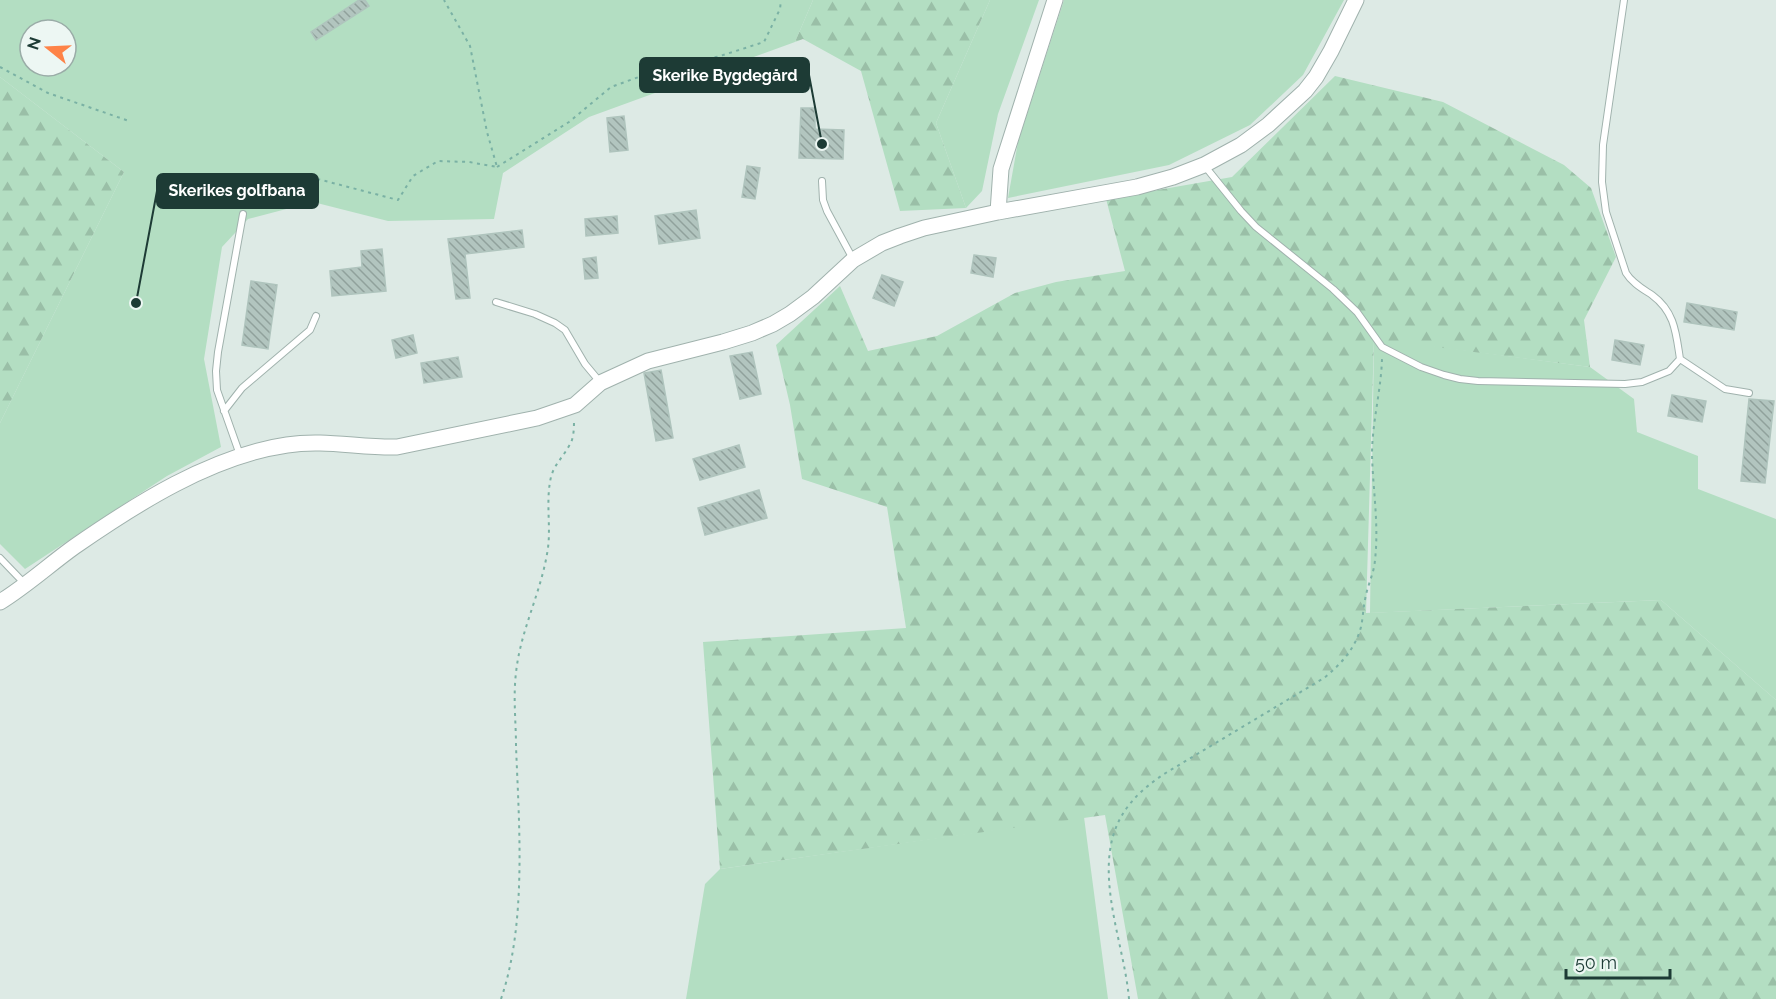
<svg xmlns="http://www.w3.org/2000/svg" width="1776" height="999" viewBox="0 0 1776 999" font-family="Raleway,sans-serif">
  <defs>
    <pattern id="forest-firs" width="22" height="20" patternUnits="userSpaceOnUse" patternTransform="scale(1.5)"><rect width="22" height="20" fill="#b3dec2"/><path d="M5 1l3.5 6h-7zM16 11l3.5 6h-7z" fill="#9abfa7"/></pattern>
    <pattern id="building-back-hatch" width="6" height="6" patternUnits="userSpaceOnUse" patternTransform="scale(1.5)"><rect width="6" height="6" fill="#b2c5bf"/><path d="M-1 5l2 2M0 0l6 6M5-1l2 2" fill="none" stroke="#90a19c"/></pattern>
  </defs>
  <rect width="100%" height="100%" fill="#ddeae5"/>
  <path fill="#b3dec2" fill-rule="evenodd" d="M 0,0 L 813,0 L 795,42 L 589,117 L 503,173 L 494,219 L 388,221 L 313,202 L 248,219 L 222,247 L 204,359 L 221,447 L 167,476 L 25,569 L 0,544 L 0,423 L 124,172 L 0,77 ZM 30,30 L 66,30 L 66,66 L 30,66 Z
    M 990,0 L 1039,0 L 998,114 L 982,191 L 966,208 L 936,123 Z
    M 1064,0 L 1344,0 L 1303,75 L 1250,125 L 1169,165 L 1008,198 L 1018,142 Z
    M 1374,338 L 1590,367 L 1634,399 L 1637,432 L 1698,456 L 1698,489 L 1776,519 L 1776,700 L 1661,600 L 1370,613 Z
    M 1084,817 L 1108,999 L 686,999 L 705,884 L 720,869 Z"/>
  <path fill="url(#forest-firs)" d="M 813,0 L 990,0 L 936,123 L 966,208 L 900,211 L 861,71 L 803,39 L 795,42 Z
    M 1335,76 L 1443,102 L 1564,165 L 1591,188 L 1616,257 L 1584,320 L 1590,367 L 1374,339 L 1366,613 L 1661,600 L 1776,700 L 1776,999 L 1138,999 L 1105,815 L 720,869 L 703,642 L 906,628 L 887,507 L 802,479 L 790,405 L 776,345 L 840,286 L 868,351 L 937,336 L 1015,293 L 1056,282 L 1125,271 L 1106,199 L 1232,177 Z
    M 0,77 L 124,172 L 0,423 Z"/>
  <path fill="url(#building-back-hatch)" stroke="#afc4bd" stroke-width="1.5" d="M 359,0 L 365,0 L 369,6 L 316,40 L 311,32 Z
    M 801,108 L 815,108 L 815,129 L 844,130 L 843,159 L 799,158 Z
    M 624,116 L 628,150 L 610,152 L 607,118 Z
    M 747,166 L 760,168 L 755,199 L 742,197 Z
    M 696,210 L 700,238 L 659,244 L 655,216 Z
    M 617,216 L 618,233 L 586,236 L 585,219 Z
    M 522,230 L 524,247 L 465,254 L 470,298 L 456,299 L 448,239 Z
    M 382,249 L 386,291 L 332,296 L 330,271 L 362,267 L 361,251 Z
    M 974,255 L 996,258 L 993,277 L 971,273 Z
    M 596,257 L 598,278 L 585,279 L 583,259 Z
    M 882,275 L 903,282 L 894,306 L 873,298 Z
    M 251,281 L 277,285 L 268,349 L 242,345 Z
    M 1687,303 L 1737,312 L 1734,330 L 1684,322 Z
    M 413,335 L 417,353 L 396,358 L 392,340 Z
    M 1615,340 L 1644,345 L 1640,365 L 1612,360 Z
    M 752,352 L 761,394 L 740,399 L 730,356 Z
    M 458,357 L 462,377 L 424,383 L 421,363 Z
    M 661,370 L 673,438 L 656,441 L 644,373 Z
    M 1672,395 L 1706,401 L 1702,422 L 1668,416 Z
    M 1749,399 L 1774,401 L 1765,483 L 1741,481 Z
    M 739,445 L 745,467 L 700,480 L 693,459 Z
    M 759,490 L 767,518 L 705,535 L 698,508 Z"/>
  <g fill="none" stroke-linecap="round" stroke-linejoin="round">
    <g stroke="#a0b2ad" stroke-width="8">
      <path id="service" d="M 1204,165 L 1241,211 L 1256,227 L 1333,289 L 1357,312 L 1382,347 L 1421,367 L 1444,375 L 1460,379 L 1478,381 L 1625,384 L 1642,382 L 1669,371 L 1680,359 C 1676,333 1675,312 1652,295 C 1643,289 1632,283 1626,273 L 1606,212 L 1602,182 L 1603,145 L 1624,0
        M 822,181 L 823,200 L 827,211 L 853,259
        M 496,302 L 535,314 L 555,323 L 565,330 L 585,364 L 600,382
        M 1680,359 L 1725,389 L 1749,393
        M 224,411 L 242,388 L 310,330 L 316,316
        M 240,455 L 217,390 L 216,371 L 218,352 L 243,214
        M 0,558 L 25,584"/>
    </g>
    <g stroke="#a0b2ad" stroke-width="17">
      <path id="tertiary" d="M 998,212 L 1001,169 L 1055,0
        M 0,602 C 26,586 49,565 74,547 C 136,504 211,456 287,445 C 324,439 360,448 397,447 L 537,418 L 575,405 L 600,383 L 648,361 L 723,342 L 752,333 L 773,324 L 790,314 L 813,297 L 853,260 L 882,243 L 900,236 L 924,228 L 998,212 L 1137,187 L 1173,177 L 1204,165 L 1241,145 L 1268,125 L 1305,91 L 1316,77 L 1331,51 L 1356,0"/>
    </g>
    <path stroke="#7ab1a4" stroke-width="2" stroke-dasharray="3 4.5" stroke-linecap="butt" d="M 0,67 L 48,93 L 129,121
      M 497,167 L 569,122 L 611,87 L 647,74 L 720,56 L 764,42 L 780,9 L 781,0
      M 310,177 L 398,200 L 413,176 L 438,161 L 469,162 L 497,167 L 487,132 L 470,46 L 444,0
      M 501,999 C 527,923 519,825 516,746 C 516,722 513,697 516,673 C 520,632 540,595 547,554 C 552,529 545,503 551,477 C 554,465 563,457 569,446 C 574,439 574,428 574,420
      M 1129,999 C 1124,938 1086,859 1129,805 C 1139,792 1151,783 1164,774 L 1324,678 C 1341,664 1355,649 1361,627 C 1363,618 1363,609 1365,600 C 1367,586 1374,574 1375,560 C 1379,525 1373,490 1372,455 C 1372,423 1381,391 1382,359"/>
    <use href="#service" stroke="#fff" stroke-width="6"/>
    <use href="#tertiary" stroke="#fff" stroke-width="15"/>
  </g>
  <path fill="none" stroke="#1d3b35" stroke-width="2" d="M822 144L809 75M136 303L157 191"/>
  <g fill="#1d3b35" stroke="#edf7f3" stroke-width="2">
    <circle cx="822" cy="144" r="6"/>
    <circle cx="136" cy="303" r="6"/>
  </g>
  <g fill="#1d3b35" stroke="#1d3b35" stroke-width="2">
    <rect x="640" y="58" width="169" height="34" rx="6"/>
    <rect x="157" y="174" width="161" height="34" rx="6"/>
  </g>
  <g font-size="16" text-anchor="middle" font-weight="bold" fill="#fff">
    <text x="725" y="81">Skerike Bygdegård</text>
    <text x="237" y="196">Skerikes golfbana</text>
  </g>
  <g transform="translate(48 48) rotate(288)"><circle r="28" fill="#edf7f3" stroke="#9aaca7" stroke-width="1.5"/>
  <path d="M0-4.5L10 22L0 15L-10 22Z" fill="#fe8347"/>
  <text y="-9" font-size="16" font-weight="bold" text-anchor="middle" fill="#1d3b35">N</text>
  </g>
  <path d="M1566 969v9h104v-9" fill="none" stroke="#1d3b35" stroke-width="3"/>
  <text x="1575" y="969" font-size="18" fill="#1d3b35" stroke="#edf7f3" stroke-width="4.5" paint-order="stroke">50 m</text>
</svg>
